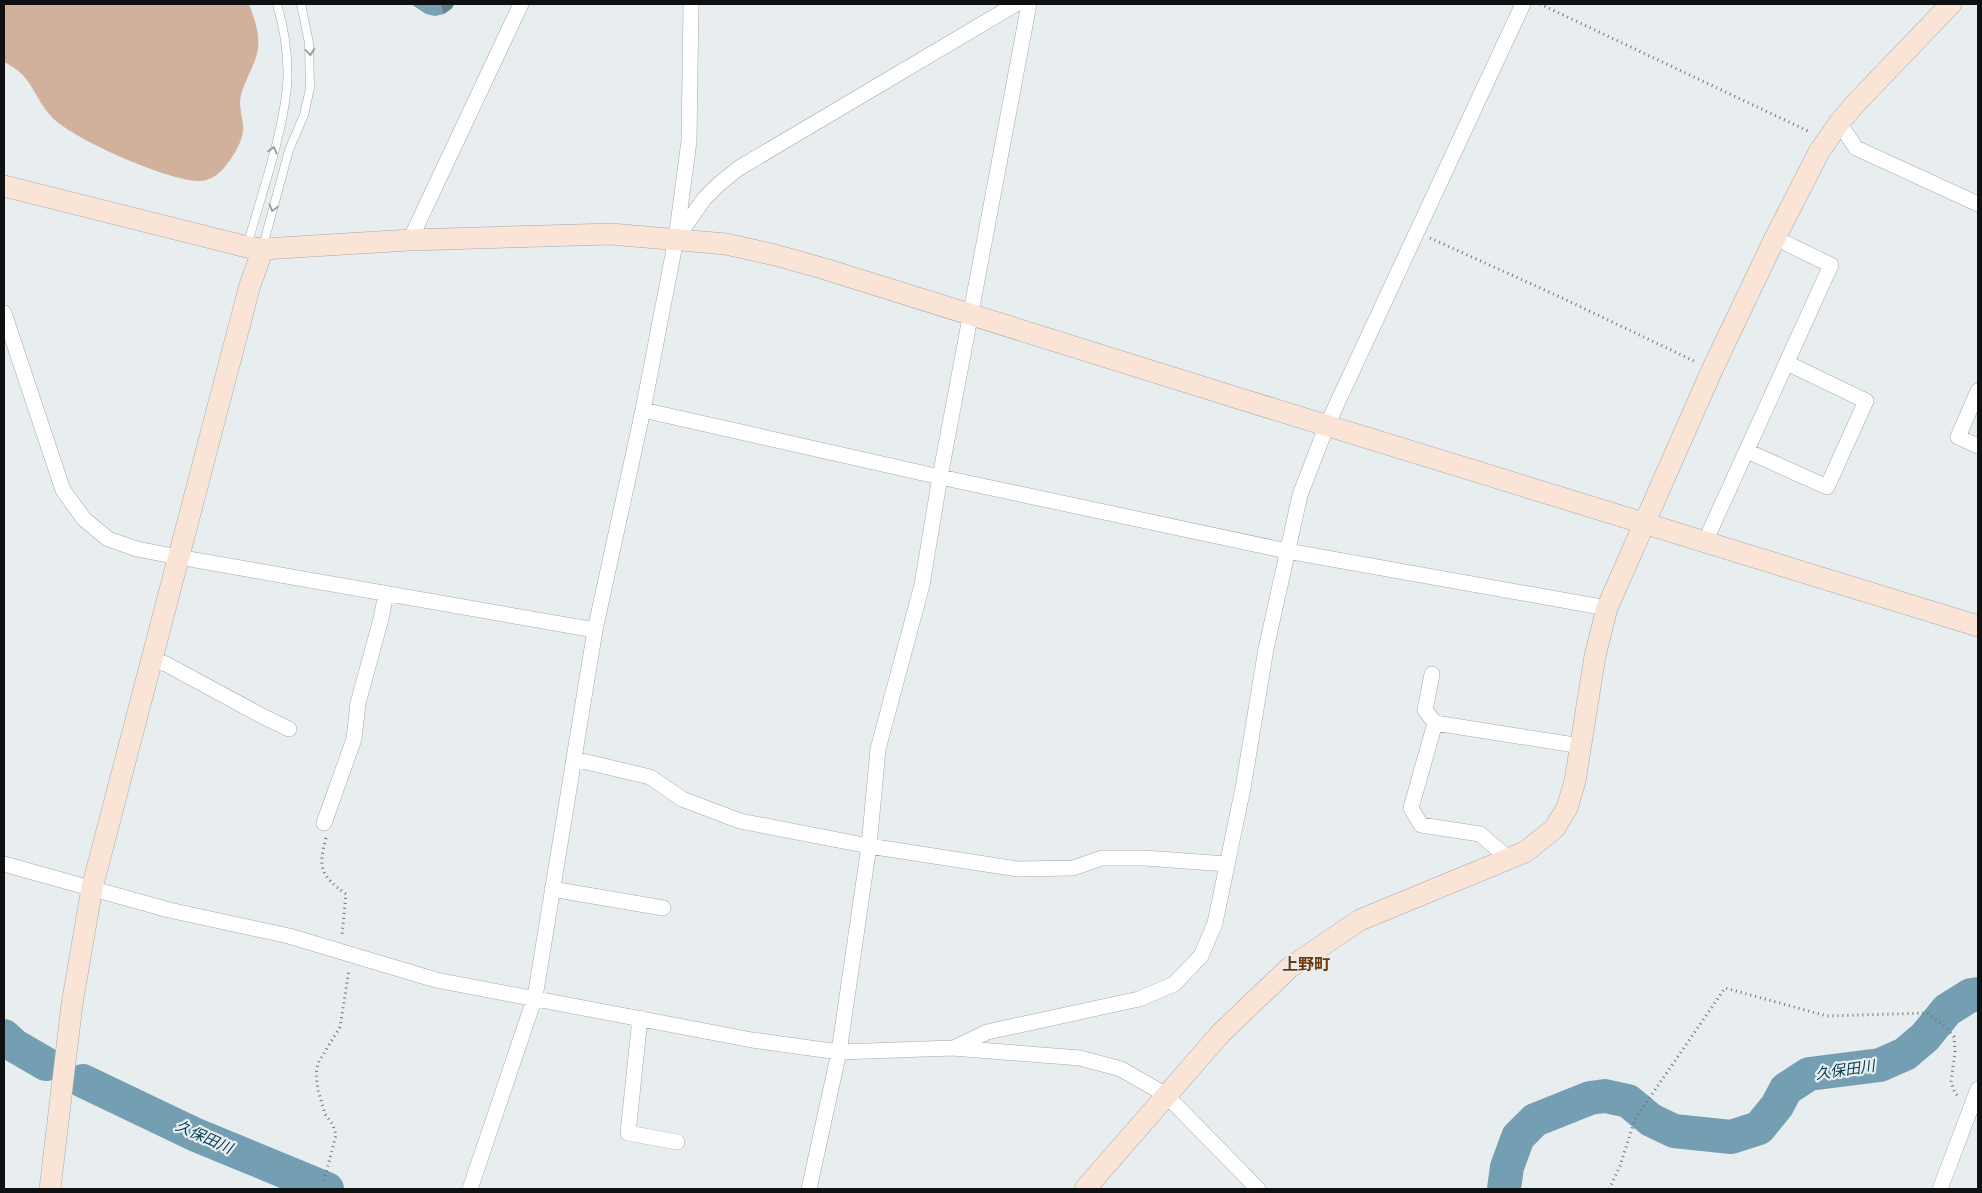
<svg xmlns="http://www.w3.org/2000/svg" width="1982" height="1193" viewBox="0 0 1982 1193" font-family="Georgia,'Noto Sans JP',serif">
  <rect width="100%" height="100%" fill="#e8edf0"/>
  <path fill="#d2b19c" d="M 4,4 L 249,4 C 254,18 260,33 258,48 C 256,66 241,84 240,102 C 240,109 242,117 243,124 C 245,139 233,157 224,168 C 218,175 210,180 201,181 C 173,183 68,138 50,115 C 32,94 32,75 4,62 Z"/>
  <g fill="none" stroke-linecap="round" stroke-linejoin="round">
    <path stroke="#749fb2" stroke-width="34" d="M 4,1036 L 15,1046 L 46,1064
      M 83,1081 L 196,1135 L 327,1189
      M 1504,1189 L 1507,1167 L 1518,1137 L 1535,1120 L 1590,1098 L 1605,1096 L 1628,1101 L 1651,1120 L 1674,1131 L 1731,1137 L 1759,1128 L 1777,1106 L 1786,1089 L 1809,1074 L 1880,1065 L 1905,1054 L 1925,1037 L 1947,1010 L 1971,995 L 1978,994"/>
    <g stroke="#a4a9ab" stroke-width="9">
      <path id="lane" d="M 247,246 C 261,196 282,137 287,87 C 289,58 285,31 277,4
        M 263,246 L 289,150 L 304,115 L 310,88 L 309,43 L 301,4"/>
    </g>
    <g stroke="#a4a9ab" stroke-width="16">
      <path id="street" d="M 1839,123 L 1856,148 L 1978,204
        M 678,236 L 704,199 L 719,184 L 739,168 L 1016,4
        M 410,240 L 521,4
        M 4,313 L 63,490 L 84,519 L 108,539 L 137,549 L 178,557 L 595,630
        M 1978,391 L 1958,437 L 1978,446
        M 643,410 L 940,477 L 1287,551 L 1607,608
        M 1747,451 L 1827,487 L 1866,401 L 1787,363
        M 1704,544 L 1831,265 L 1775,238
        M 151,660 L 166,664 L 264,717 L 289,729
        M 1432,674 L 1425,710 L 1435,723 L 1581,746
        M 1435,723 L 1411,808 L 1421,825 L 1480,834 L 1509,859
        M 574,759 L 650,777 L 682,799 L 740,821 L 869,846 L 1018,869 L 1073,868 L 1102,858 L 1144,858 L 1227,864
        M 324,823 L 354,739 L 358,703 L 381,619 L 386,593
        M 4,864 L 169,910 L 289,936 L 436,980 L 752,1040 L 839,1052 L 953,1048 L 1080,1058 L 1121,1069 L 1166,1095 L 1258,1189
        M 552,889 L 663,908
        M 640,1018 L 628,1133 L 677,1142
        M 954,1048 L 987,1032 L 1139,999 L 1174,984 L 1201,956 L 1215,923 L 1243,788 L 1266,649 L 1300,495 L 1327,425 L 1523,4
        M 470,1189 L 535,997 L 595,630 L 643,410 L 676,239 L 689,141 L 691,4
        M 809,1189 L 839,1052 L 869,846 L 878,749 L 922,585 L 940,477 L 1029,4
        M 1940,1189 L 1978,1089"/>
    </g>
    <g stroke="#a4a9ab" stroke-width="22">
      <path id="secondary" d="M 4,186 L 247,247 L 263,249 L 410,240 L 611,234 L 726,244 L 775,255 L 825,269 C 1209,389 1593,510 1978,626
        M 50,1189 L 72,1004 L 92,888 L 225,380 L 250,285 L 263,249
        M 1085,1189 L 1221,1033 L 1289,968 L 1360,920 L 1525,852 L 1554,829 L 1567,808 L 1575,781 L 1595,656 L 1607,608 L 1712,370 L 1775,238 L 1819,152 L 1839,123 L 1855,104 L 1951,4"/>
    </g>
    <path stroke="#707476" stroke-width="3" stroke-dasharray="1 4" stroke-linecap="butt" d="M 1540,4 L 1810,132
      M 1430,238 L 1560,297 L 1696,362
      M 326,838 C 318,868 320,875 346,894 L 342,935
      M 324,1181 L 336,1135 L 333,1125 L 325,1114 L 318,1090 L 316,1074 L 318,1063 L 340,1027 L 349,970
      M 1609,1189 L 1620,1166 L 1635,1119 L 1725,988 L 1827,1016 L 1927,1013 L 1947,1028 L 1954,1037 L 1955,1052 L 1951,1082 L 1955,1093 L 1959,1097"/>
    <use href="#lane" stroke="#fff" stroke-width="8"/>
    <use href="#street" stroke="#fff" stroke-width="15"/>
    <use href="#secondary" stroke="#f9e4d6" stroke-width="21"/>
  </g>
  <path fill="#7ba0b1" d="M 411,4 L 454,4 L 452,8 L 444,14 L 435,16 L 426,14 Z"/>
  <path fill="#648290" d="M 441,4 L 454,4 L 452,8 L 444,14 Z"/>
  <defs><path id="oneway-chevron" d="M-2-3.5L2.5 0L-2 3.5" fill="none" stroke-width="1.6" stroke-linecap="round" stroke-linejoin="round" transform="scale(1.25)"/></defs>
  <g stroke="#9f9fa0">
    <use href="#oneway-chevron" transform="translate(310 52) rotate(85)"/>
    <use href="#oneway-chevron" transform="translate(273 150) rotate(-75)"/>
    <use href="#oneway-chevron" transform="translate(273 208) rotate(105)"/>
  </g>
  <g text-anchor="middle" stroke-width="4.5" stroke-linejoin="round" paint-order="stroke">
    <g font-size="15" font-style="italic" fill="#004055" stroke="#e8edf0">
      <text transform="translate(1845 1070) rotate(-8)" y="5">久保田川</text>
      <text transform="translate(204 1137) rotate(24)" y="5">久保田川</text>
    </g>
    <g font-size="16" font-weight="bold" fill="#6f3600" stroke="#e8edf0">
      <text x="1306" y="970">上野町</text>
    </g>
  </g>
  <rect width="1982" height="1193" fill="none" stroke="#0e1011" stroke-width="10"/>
</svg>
